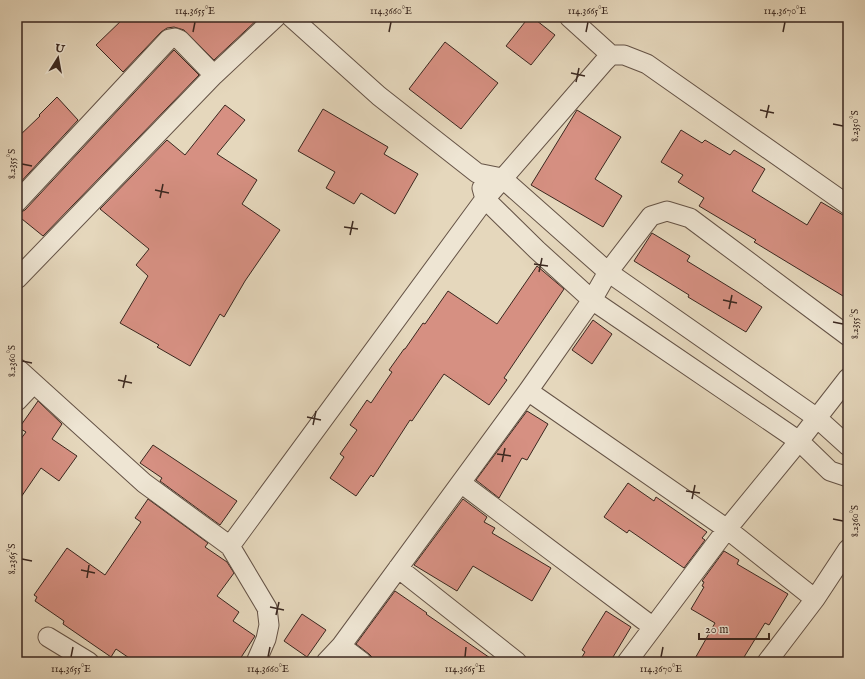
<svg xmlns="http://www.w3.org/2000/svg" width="865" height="679" viewBox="0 0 865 679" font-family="'IM FELL English',serif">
  <rect width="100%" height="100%" fill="#e5d7bc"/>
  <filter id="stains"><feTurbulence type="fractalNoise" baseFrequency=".005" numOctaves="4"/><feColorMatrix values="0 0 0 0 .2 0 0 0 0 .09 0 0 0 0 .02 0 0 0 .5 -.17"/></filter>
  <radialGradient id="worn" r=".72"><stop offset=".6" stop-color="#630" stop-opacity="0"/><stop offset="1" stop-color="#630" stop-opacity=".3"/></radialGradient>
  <path fill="#d69082" stroke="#3a271f" d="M 125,17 L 260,17 L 214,60 L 184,30 L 174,27 L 167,28 L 161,32 L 123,72 L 96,45 Z
    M 529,17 L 532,17 L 555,35 L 531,65 L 506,46 Z
    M 445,42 L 498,83 L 461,129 L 409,89 Z
    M 174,50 L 199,75 L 43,236 L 17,215 L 17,213 L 21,212 L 25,210 Z
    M 57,97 L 78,120 L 17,186 L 17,138 L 40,116 L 39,115 Z
    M 225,105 L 245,120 L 217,154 L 257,180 L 242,204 L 280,230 L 245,281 L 224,317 L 220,314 L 190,366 L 157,347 L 159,345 L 120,323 L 148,276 L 136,265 L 149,249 L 100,209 L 167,140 L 185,155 Z
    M 323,109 L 388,147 L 384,154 L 418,174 L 395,214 L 361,193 L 354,204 L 326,188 L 335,172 L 298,151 Z
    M 577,110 L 621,137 L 595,179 L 622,196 L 603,227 L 531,185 Z
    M 681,130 L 702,143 L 705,140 L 730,155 L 734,150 L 765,169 L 752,191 L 807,225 L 821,202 L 848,218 L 848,299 L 754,242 L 756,240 L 699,206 L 704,198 L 678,182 L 683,175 L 661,162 Z
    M 652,233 L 690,256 L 687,261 L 762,307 L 746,332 L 688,297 L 689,295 L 634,261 Z
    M 537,266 L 564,289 L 504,378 L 507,380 L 489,405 L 444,374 L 412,421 L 410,420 L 373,477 L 371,475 L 356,496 L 330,478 L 344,457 L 340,454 L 357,430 L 350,425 L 367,400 L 371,403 L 392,372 L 389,370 L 404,349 L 405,349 L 423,323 L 425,324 L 448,291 L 497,324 Z
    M 593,320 L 612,334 L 592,364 L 572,350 Z
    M 38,401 L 62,424 L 52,439 L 77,456 L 59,481 L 41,468 L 17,503 L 17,444 L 26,432 L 19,428 Z
    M 527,411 L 548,424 L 527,460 L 522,458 L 499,498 L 476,480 Z
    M 153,445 L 237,501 L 220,525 L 160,481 L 162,478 L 140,463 Z
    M 628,483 L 654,501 L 656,497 L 707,532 L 702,538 L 705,540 L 684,568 L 629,530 L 627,533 L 604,517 Z
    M 148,499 L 208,543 L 205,547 L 227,562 L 234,573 L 217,596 L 239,612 L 233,621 L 255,636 L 238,662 L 135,662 L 116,649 L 111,657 L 63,624 L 64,621 L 35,601 L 37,597 L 34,595 L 67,548 L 105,575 L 141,522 L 135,518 Z
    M 463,499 L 487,517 L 484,522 L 495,528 L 492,533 L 551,568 L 532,601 L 473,566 L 457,591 L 414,565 Z
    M 724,551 L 739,560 L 737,564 L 788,594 L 769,625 L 765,623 L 741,662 L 693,662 L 715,623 L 691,609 L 704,587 L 702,586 L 704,582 L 702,581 Z
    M 395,591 L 427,613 L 426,614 L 496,662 L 373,662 L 372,657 L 369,654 L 356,644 Z
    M 606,611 L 631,627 L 610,662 L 579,662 L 585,652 L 582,650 Z
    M 302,614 L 326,630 L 307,657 L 284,641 Z"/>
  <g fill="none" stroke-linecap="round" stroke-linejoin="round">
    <g stroke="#655346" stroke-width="21">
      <path id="minor" d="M 291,17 L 379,96 L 477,173 L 502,178 L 608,272 L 817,418 L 848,446
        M 569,17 L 611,55
        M 482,188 L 485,199 L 537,250 L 592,300 L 799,441 L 830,471 L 848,477
        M 17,202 L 169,39 L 175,38 L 180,40 L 214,75
        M 17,279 L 214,75 L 276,17
        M 17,368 L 144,483 L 230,546
        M 528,391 L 727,529 L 815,599
        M 17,401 L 33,384
        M 461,483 L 653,627
        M 398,568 L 517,662
        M 48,637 L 89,662
        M 256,662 L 266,639 L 269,625 L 267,608 L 230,546 L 485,199 L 604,62 L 611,55 L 624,55 L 647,64 L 848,205
        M 326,662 L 341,646
        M 362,662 L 341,646 L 528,391 L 592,300 L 608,272 L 651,216 L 667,211 L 690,218 L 848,336
        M 627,662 L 727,529 L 799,441 L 848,378
        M 767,662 L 815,599 L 848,549"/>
    </g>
    <use href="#minor" stroke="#eee5d3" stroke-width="19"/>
  </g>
  <path fill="none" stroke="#3a271f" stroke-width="1.5" d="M 193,32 L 195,22M 389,32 L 391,22M 586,32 L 588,22M 783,32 L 785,22M 571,73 L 585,76M 576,82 L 579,68M 760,110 L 774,113M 766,118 L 769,105M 833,124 L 843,126M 22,164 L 32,166M 155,190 L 169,193M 160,198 L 163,184M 344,227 L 358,229M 350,235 L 353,221M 534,264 L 548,266M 539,272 L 542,258M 723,300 L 737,303M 729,309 L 732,295M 833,322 L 843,324M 22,361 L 32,363M 118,380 L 132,383M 123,388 L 126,375M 307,417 L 321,420M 313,425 L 316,411M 497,454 L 511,456M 502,462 L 505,448M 686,491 L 700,493M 692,499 L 695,485M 833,519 L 843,521M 22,559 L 32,561M 81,570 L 95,573M 87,578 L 89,565M 270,607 L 284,610M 276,615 L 279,602M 71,657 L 73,647M 268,657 L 270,647M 465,657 L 466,647M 661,657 L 663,647"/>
  <rect width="865" height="679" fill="none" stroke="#e5d7bc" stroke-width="44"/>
  <g transform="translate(58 58) rotate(11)" stroke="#eee5d3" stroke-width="3" paint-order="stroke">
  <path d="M0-3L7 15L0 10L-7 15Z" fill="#3a271f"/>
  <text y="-6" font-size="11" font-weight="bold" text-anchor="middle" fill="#3a271f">U</text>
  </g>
  <path d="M699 633v6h70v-6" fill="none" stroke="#3a271f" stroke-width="2"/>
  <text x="705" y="633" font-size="12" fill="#3a271f" stroke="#eee5d3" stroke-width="3" paint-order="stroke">20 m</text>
  <rect x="22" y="22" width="821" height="635" fill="none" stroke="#3a271f" stroke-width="1.5"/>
  <g font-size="10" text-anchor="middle" fill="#3a271f">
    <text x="195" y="14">114.3655°E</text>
    <text x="391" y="14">114.3660°E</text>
    <text x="588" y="14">114.3665°E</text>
    <text x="785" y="14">114.3670°E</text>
    <text transform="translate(854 126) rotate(-90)" y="4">8.2350°S</text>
    <text transform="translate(11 164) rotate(-90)" y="4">8.2355°S</text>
    <text transform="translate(854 324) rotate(-90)" y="4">8.2355°S</text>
    <text transform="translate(11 361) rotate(-90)" y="4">8.2360°S</text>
    <text transform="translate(854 521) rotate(-90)" y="4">8.2360°S</text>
    <text transform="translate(11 559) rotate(-90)" y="4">8.2365°S</text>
    <text x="71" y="672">114.3655°E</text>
    <text x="268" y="672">114.3660°E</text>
    <text x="465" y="672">114.3665°E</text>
    <text x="661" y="672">114.3670°E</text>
  </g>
  <rect width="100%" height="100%" filter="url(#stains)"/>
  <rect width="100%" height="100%" fill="url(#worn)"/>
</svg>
